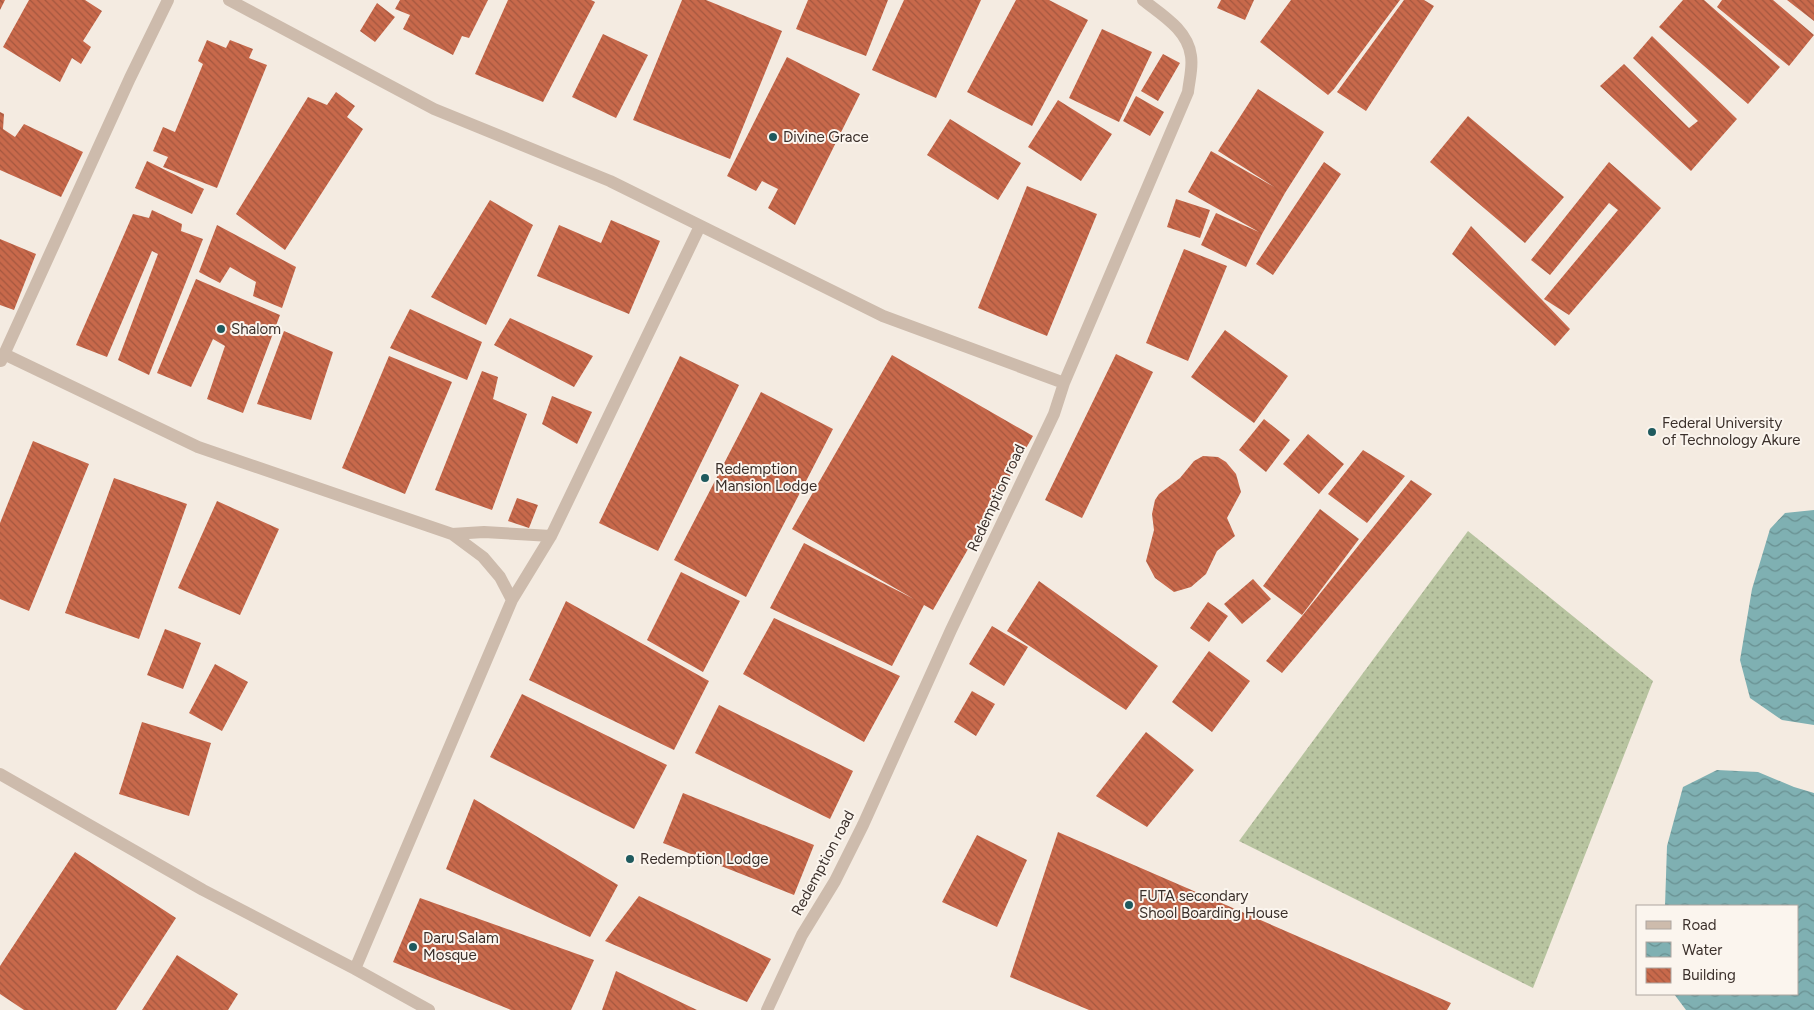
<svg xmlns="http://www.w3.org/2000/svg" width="1814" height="1010" viewBox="0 0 1814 1010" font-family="Figtree,sans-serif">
  <defs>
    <pattern id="grass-dots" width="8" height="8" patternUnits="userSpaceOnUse" patternTransform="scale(1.25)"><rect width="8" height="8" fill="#b8c4a0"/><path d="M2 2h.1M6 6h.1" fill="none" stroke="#97a083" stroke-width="1.8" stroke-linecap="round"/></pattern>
    <pattern id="water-waves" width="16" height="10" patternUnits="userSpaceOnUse" patternTransform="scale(1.25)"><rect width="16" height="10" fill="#7fb0b2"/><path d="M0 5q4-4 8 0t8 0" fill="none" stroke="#699091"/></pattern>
    <pattern id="building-back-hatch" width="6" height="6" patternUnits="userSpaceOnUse" patternTransform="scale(1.25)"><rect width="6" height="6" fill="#c8694b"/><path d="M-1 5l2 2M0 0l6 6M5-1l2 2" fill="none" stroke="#a4573f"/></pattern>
  </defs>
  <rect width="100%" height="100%" fill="#f4ebe1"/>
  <path fill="url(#grass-dots)" d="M 1468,531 L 1653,681 L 1533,988 L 1239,841 Z"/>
  <path fill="url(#water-waves)" d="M 1814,510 L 1814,725 L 1782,720 L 1750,698 L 1740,660 L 1752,589 L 1770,529 L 1785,513 Z
    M 1717,770 L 1758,772 L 1794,787 L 1814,793 L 1814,1010 L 1686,1010 L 1674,994 L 1798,994 L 1798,906 L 1665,906 L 1667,846 L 1683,787 Z"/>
  <path fill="url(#building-back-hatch)" d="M 0,0 L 5,0 L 0,10 Z
    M 29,0 L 85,0 L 102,11 L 83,41 L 91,47 L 81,64 L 72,58 L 60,82 L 3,47 Z
    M 400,0 L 488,0 L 469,38 L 462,36 L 453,55 L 403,29 L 410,15 L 395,9 Z
    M 508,0 L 591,0 L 595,2 L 543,102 L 475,74 Z
    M 682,0 L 706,0 L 782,31 L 730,159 L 633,120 Z
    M 808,0 L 888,0 L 866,56 L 796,29 Z
    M 904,0 L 981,0 L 936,98 L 872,70 Z
    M 1016,0 L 1049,0 L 1088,20 L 1032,126 L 967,92 Z
    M 1221,0 L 1254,0 L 1245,20 L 1217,8 Z
    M 1291,0 L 1400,0 L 1334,89 L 1328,95 L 1260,42 Z
    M 1404,0 L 1424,0 L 1434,6 L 1366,111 L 1337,92 Z
    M 1683,0 L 1704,0 L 1780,67 L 1748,104 L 1659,27 Z
    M 1722,0 L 1773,0 L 1814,35 L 1789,66 L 1717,7 Z
    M 1787,0 L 1814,0 L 1814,21 Z
    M 377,3 L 395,17 L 375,42 L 360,31 Z
    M 1102,29 L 1152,52 L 1119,122 L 1069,98 Z
    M 603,34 L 648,55 L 616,118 L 572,97 Z
    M 1652,36 L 1737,119 L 1691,171 L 1600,86 L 1624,64 L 1689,128 L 1698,121 L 1633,58 Z
    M 207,40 L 226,48 L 230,40 L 253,49 L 249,58 L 267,65 L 217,188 L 163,167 L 168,157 L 153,151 L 163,127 L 175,132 L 203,64 L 198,61 Z
    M 1163,54 L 1180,63 L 1158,101 L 1141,91 Z
    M 787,57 L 860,94 L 795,225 L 768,208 L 778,189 L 762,181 L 756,191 L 727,176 Z
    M 1258,89 L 1324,132 L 1285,193 L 1262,234 L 1246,267 L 1201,245 L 1216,213 L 1259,232 L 1188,192 L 1211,151 L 1276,188 L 1218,151 Z
    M 336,92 L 355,106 L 347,117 L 363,129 L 285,250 L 236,214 L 308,97 L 327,105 Z
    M 1136,96 L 1164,112 L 1150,136 L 1123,121 Z
    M 1058,100 L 1112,134 L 1081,181 L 1028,147 Z
    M 0,112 L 4,114 L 3,129 L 15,137 L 24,124 L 83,152 L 61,197 L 0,170 Z
    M 1468,116 L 1564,197 L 1525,243 L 1430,162 Z
    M 950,119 L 1021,163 L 998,200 L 927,155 Z
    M 147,161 L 204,189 L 192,214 L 135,188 Z
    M 1324,162 L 1341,174 L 1273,275 L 1256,264 Z
    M 1609,162 L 1661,208 L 1569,315 L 1544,299 L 1618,210 L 1609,203 L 1550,275 L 1531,260 Z
    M 1027,186 L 1097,214 L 1047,336 L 978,308 Z
    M 1176,199 L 1210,210 L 1200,238 L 1167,227 Z
    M 490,200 L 533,225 L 486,325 L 431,297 Z
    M 152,210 L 182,224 L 181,231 L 203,239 L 149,375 L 118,360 L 158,254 L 152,251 L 107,357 L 76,345 L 133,214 L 149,218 Z
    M 611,220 L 660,241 L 629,314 L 537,276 L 559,225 L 601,243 Z
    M 217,225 L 296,267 L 282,308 L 253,296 L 256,282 L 230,267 L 220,283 L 199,272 Z
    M 1471,226 L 1570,329 L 1555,346 L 1452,254 Z
    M 0,239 L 36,254 L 14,310 L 0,305 Z
    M 1184,249 L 1227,266 L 1188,361 L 1146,343 Z
    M 196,279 L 280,315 L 243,413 L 207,399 L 225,346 L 213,339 L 191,387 L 157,373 Z
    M 410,309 L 482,342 L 467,380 L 390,348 Z
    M 510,318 L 593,356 L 574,387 L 494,345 Z
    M 1225,330 L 1288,376 L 1254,423 L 1191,377 Z
    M 284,331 L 333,352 L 311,420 L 257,404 Z
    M 1116,354 L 1153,372 L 1082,518 L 1045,500 Z
    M 892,355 L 1033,436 L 933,610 L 924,605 L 892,666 L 770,608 L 804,543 L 914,599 L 792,529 Z
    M 389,356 L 452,382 L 405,494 L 342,468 Z
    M 680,356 L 739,385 L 658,551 L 599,523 Z
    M 482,371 L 498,377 L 493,399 L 527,414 L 492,510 L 435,490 Z
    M 761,392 L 833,429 L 746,597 L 674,560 Z
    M 552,396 L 592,412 L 577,444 L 542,424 Z
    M 1264,419 L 1290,440 L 1266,472 L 1239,450 Z
    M 1308,434 L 1344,464 L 1319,494 L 1283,464 Z
    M 33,441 L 89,464 L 29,611 L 0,599 L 0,523 Z
    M 1363,450 L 1405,476 L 1367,523 L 1328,494 Z
    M 1203,456 L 1218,457 L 1226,462 L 1236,474 L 1241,492 L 1227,518 L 1235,536 L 1217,551 L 1206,574 L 1191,587 L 1174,592 L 1155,578 L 1146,561 L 1154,530 L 1152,514 L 1155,500 L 1159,494 L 1180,478 L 1194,461 Z
    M 114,478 L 187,504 L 139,639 L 65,613 Z
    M 1411,480 L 1432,494 L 1282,673 L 1266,661 Z
    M 517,498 L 538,505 L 529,528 L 508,521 Z
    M 217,501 L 279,529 L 240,615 L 178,588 Z
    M 1320,509 L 1359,539 L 1302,615 L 1263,586 Z
    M 681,572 L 740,601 L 703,672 L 647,640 Z
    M 1253,579 L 1271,599 L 1242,624 L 1224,604 Z
    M 1039,581 L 1158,666 L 1126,710 L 1007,631 Z
    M 566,601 L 709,681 L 674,750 L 529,680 Z
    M 1208,602 L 1228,616 L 1209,642 L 1190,628 Z
    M 774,618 L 900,676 L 864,742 L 743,674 Z
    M 992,626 L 1028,647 L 1004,686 L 969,664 Z
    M 165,629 L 201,643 L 183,689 L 147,675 Z
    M 1209,651 L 1250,681 L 1212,732 L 1172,702 Z
    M 215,664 L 248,682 L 222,731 L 189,713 Z
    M 972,691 L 995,704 L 976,736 L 954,722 Z
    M 522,694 L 667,765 L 634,829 L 490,757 Z
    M 719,705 L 853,771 L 830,819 L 695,753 Z
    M 142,722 L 211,743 L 189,816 L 119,794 Z
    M 1146,732 L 1194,770 L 1147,827 L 1096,796 Z
    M 683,793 L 814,845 L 794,895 L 663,843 Z
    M 474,799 L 618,885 L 590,937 L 446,869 Z
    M 1058,832 L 1451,1003 L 1447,1010 L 1089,1010 L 1010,977 Z
    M 977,835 L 1027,860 L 997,927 L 942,902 Z
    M 75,852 L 176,918 L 116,1010 L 24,1010 L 0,994 L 0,966 Z
    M 639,896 L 771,959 L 747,1002 L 605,941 Z
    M 420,898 L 594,960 L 571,1010 L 511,1010 L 393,962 Z
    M 177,955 L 238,994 L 228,1010 L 142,1010 Z
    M 616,971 L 697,1010 L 602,1010 Z"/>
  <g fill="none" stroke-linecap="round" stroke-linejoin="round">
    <path stroke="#cdbbac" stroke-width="12" d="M 229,0 L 434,109 L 610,181 L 883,316 L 1064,383
      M 4,354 L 198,447 L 452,534 L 483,557 L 500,577 L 512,600
      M 1,361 L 130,78 L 168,0
      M 452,534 L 484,532 L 551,536
      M 0,774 L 203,890 L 355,969 L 429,1010
      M 355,969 L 512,600 L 551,536 L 700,226
      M 767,1010 L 802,935 L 835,881 L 863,825 L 951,630 L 1054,414 L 1064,383 L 1188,92 C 1189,81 1193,68 1191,56 C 1188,30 1162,15 1143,0"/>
  </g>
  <g fill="#1f5a5e" stroke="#fbf5ee" stroke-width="2">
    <circle cx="773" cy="137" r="5"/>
    <circle cx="221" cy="329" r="5"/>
    <circle cx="1652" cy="432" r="5"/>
    <circle cx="705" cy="478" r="5"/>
    <circle cx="630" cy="859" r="5"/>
    <circle cx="1129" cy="905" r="5"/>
    <circle cx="413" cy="947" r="5"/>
  </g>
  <g text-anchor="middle" stroke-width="4" stroke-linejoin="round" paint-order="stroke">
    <g font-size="15" fill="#3b302b" stroke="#fbf5ee" text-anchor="start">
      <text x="783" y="142">Divine Grace</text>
      <text x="231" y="334">Shalom</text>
      <text x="1662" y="428">Federal University<tspan x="1662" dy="17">of Technology Akure</tspan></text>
      <text x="715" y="474">Redemption<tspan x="715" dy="17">Mansion Lodge</tspan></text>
      <text x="640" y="864">Redemption Lodge</text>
      <text x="1139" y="901">FUTA secondary<tspan x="1139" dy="17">Shool Boarding House</tspan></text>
      <text x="423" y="943">Daru Salam<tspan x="423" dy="17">Mosque</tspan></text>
    </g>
    <g font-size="15" fill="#3b302b" stroke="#fbf5ee">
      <text transform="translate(996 498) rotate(-65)" y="5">Redemption road</text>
      <text transform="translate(823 863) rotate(-62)" y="5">Redemption road</text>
    </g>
  </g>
  <rect x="1636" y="905" width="162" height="90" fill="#fbf5ee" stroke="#aea6a0"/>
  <rect x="1646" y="921" width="25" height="8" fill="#cdbbac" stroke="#aea6a0"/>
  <text x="1682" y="930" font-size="15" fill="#3b302b">Road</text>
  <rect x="1646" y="942" width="25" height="15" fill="url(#water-waves)" stroke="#aea6a0"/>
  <text x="1682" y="955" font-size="15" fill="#3b302b">Water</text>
  <rect x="1646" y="968" width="25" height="15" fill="url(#building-back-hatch)" stroke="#aea6a0"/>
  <text x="1682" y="980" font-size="15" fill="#3b302b">Building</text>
</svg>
